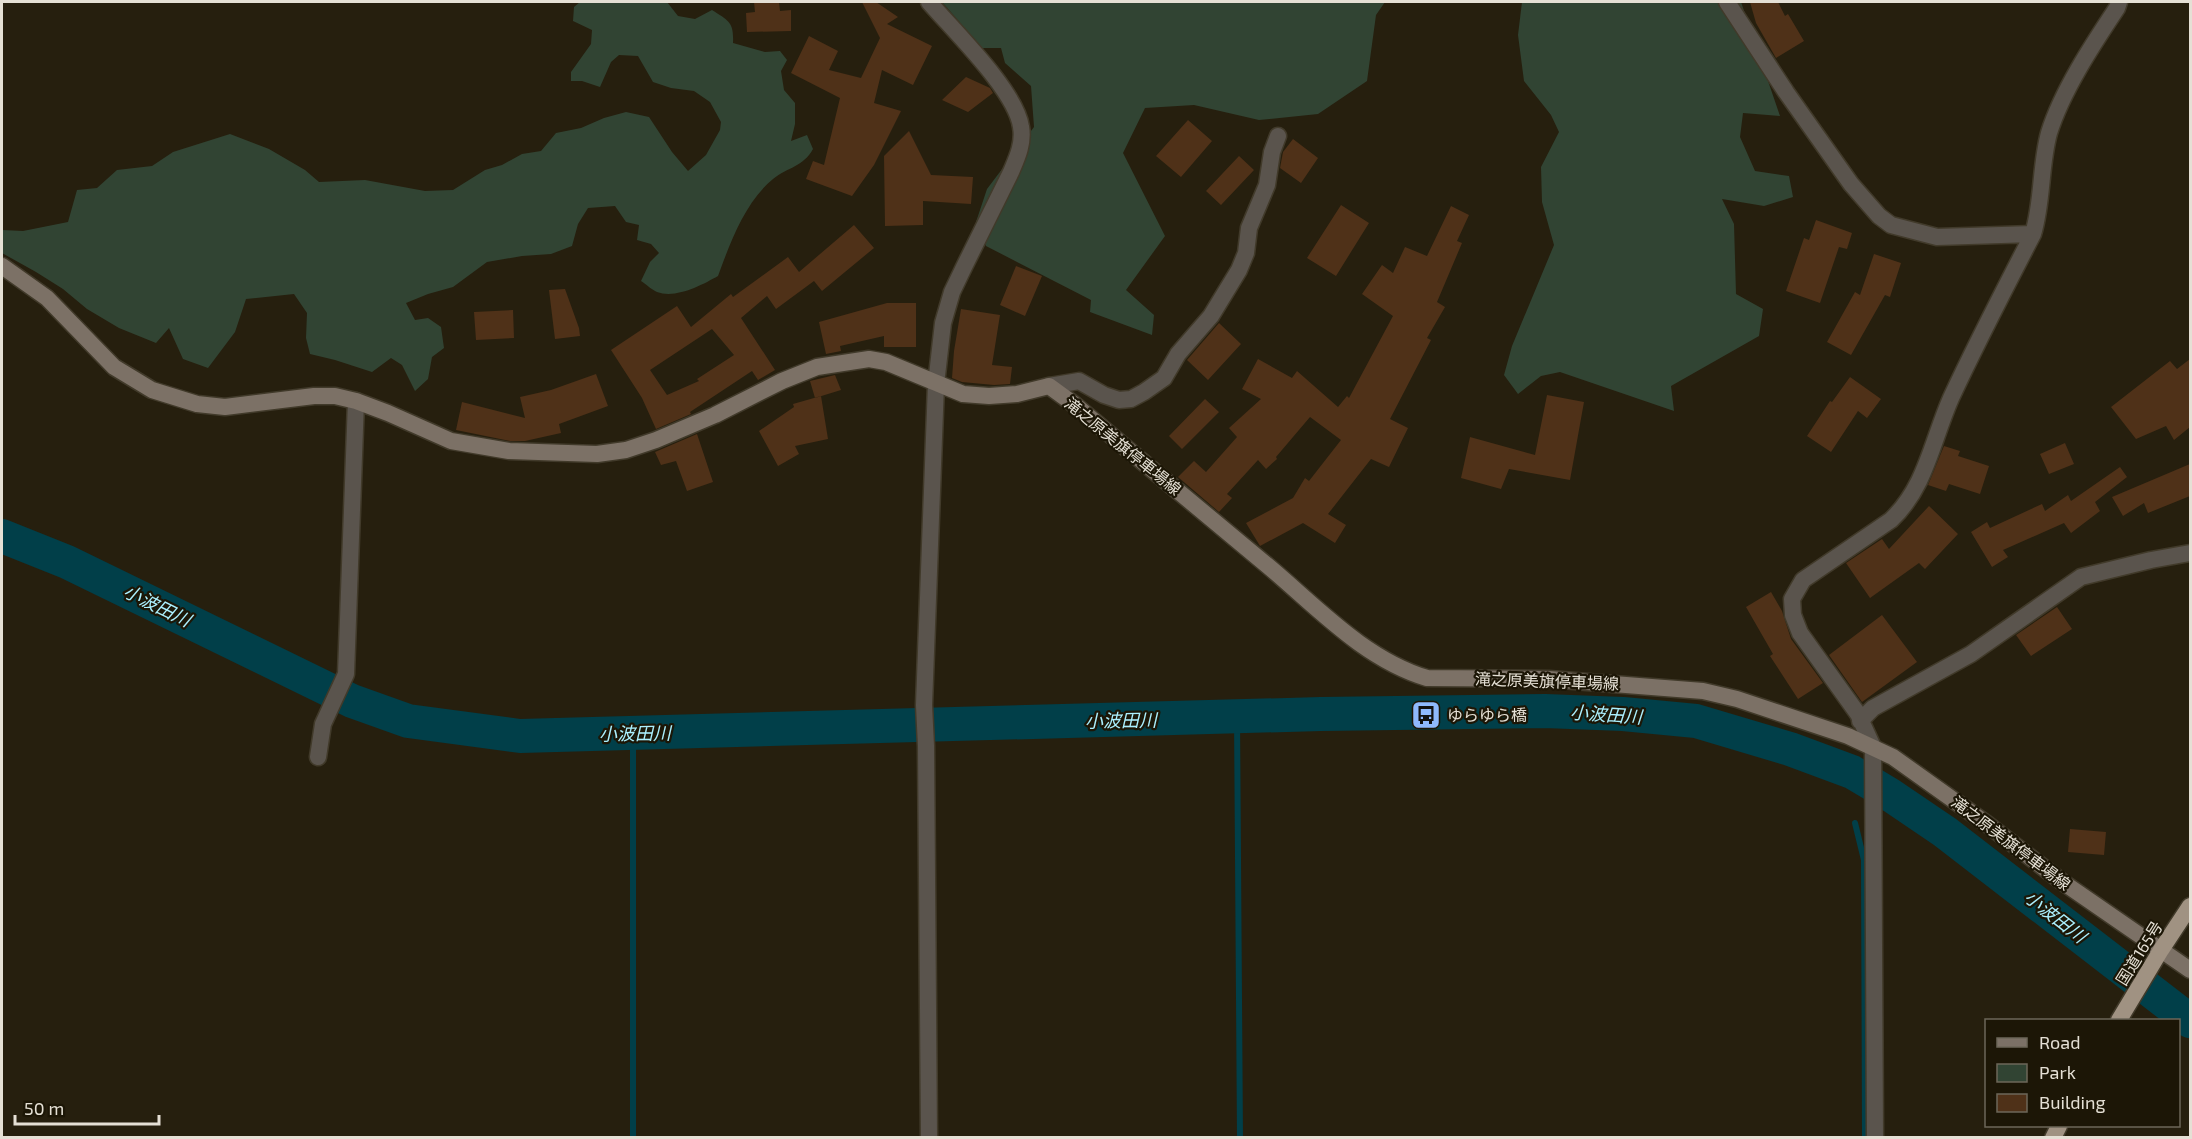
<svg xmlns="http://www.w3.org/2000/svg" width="2192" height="1139" viewBox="0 0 2192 1139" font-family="'Exo 2','Noto Sans JP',sans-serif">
  <rect width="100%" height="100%" fill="#261f0e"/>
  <path fill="#314433" d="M 580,2 L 667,2 L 678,16 L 695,19 L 712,10 C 729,21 734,22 733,43 L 765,52 L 780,51 L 787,60 L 781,71 L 784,90 L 795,103 L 795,124 L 791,141 L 807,135 L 813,149 C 803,167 788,167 773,179 C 745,202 730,243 718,276 C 702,285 676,299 657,292 C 652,290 646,284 641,281 L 650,262 L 659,253 L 651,244 L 637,240 L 639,225 L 626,222 L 615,206 L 588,208 L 578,224 L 572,246 L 551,254 L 522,256 L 487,262 L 453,287 L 428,294 L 406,303 L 415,320 L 428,318 L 441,327 L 444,348 L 432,357 L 428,379 L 415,391 L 402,365 L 391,358 L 372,372 L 335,360 L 310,354 L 306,338 L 307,313 L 294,294 L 246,299 L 235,332 L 208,368 L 183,359 L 169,328 L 156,343 L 119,328 L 87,309 L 63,289 L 36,272 L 2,253 L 2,230 L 23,231 L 68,222 L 77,190 L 97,188 L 117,170 L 152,166 L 173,152 L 230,134 L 269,149 L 305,170 L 319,182 L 365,180 L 425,191 L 453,190 L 485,170 L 502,165 L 522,154 L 541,151 L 556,133 L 581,128 L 604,118 L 626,112 L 649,117 L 672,152 L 688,171 L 706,155 L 720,130 L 721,122 L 710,102 L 694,91 L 671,88 L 653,82 L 638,56 L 619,55 L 611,62 L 600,87 L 582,81 L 571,81 L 571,72 L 591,44 L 592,30 L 573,21 L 574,7 Z
    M 942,2 L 1385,2 L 1376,15 L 1367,81 L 1318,114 L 1259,120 L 1194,105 L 1145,108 L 1123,153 L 1165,236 L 1126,290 L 1154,315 L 1152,335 L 1090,312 L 1091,300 L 986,246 L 976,222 L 987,189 L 1034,127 L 1031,86 L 1005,63 L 1001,48 L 982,48 Z
    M 1522,2 L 1741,2 L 1780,116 L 1743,113 L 1740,137 L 1755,171 L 1789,176 L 1793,197 L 1764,206 L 1722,199 L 1734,224 L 1736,294 L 1763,309 L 1759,336 L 1671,386 L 1674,411 L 1560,372 L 1541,376 L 1518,394 L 1504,375 L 1512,346 L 1554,245 L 1542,202 L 1541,167 L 1559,132 L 1551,115 L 1524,81 L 1518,35 Z"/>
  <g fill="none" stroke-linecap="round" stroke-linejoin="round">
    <path stroke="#013f49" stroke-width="6" d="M 1237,717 L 1240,1138
      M 1855,823 L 1864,860 L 1865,1138
      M 633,1138 L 633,735"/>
    <path stroke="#013f49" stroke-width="34" d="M 2,536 L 67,562 L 352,701 L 408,721 L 520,736 L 1321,714 L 1545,711 L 1623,714 L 1696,721 L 1790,749 L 1852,772 L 1889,794 L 1945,832 L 2190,1021"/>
  </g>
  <path fill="#4f3118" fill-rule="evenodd" d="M 754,2 L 779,2 L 780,11 L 791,10 L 791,31 L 747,32 L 746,13 L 755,12 Z
    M 862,2 L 876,2 L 898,17 L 887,24 L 932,46 L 913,85 L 882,70 L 874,103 L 901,111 L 874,165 L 852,196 L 806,179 L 813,161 L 824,165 L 840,98 L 791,73 L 809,36 L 838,51 L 829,70 L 861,78 L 880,38 Z
    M 1750,2 L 1778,2 L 1785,16 L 1788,14 L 1804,41 L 1776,58 L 1756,23 Z
    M 966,77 L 990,88 L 993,93 L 968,112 L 942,100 Z
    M 1188,120 L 1212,141 L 1181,177 L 1156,156 Z
    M 909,131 L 931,175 L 973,177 L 971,204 L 923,201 L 923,225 L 885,226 L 884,156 Z
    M 1293,139 L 1318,158 L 1301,183 L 1280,168 L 1283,152 Z
    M 1239,156 L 1254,170 L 1221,205 L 1206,191 Z
    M 1341,205 L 1369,223 L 1336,276 L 1307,258 Z
    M 1451,206 L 1469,215 L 1457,241 L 1462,243 L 1437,302 L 1445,307 L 1427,338 L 1431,340 L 1390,419 L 1408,428 L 1389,467 L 1371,459 L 1328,514 L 1346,525 L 1335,543 L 1303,523 L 1260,546 L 1246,523 L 1293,498 L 1305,478 L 1309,481 L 1341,440 L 1310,417 L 1276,457 L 1277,459 L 1266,469 L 1258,460 L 1227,494 L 1232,498 L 1219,512 L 1178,477 L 1194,461 L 1206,472 L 1237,437 L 1229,428 L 1261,399 L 1242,389 L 1258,359 L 1292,378 L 1297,371 L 1338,407 L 1347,396 L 1349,398 L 1393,316 L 1362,294 L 1382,265 L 1393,273 L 1405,247 L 1427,256 Z
    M 1816,220 L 1852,233 L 1847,249 L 1839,247 L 1820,303 L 1786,291 L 1804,238 L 1809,240 Z
    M 854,225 L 874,248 L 822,291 L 814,281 L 776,309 L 767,296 L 741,318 L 775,370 L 758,380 L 752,371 L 690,412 L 691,414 L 656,429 L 642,398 L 611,350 L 677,306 L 691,327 L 731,294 L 733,297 L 788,257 L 799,272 ZM 712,329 L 734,355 L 697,379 L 699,381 L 667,395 L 650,370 Z
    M 1874,254 L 1901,263 L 1890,297 L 1885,295 L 1851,355 L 1827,342 L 1855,292 L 1860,295 Z
    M 1016,266 L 1042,276 L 1025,316 L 1000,305 Z
    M 565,289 L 579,328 L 580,336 L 555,339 L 549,290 Z
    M 887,303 L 916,303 L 916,347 L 884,347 L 884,336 L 840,346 L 841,351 L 826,354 L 819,322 Z
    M 961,309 L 1000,315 L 992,365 L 1012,367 L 1010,384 L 994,385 L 962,382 L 952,378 L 954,351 Z
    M 513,310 L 514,338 L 476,340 L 474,312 Z
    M 1219,323 L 1241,344 L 1208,380 L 1187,360 Z
    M 2190,359 L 2190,427 L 2174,440 L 2166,426 L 2136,439 L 2111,407 L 2170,361 L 2177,369 Z
    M 596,374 L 608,406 L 559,424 L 561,433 L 525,441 L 510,441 L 456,430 L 462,402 L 525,418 L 520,397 L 551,390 Z
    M 835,375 L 841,390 L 815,398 L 810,381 Z
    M 1850,377 L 1881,399 L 1867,418 L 1858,411 L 1831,452 L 1807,436 L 1830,401 L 1832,402 Z
    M 1547,395 L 1584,402 L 1570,480 L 1509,469 L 1501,489 L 1461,478 L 1470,437 L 1535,455 Z
    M 821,396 L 828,439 L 795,446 L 799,454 L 778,466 L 759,431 L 794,407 L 793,404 Z
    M 1205,399 L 1219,412 L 1182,449 L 1169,436 Z
    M 697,434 L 713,482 L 687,491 L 676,461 L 661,465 L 655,452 Z
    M 2065,443 L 2074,464 L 2049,474 L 2040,454 Z
    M 1944,446 L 1960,451 L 1958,456 L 1989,466 L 1980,494 L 1949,484 L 1946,491 L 1928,485 Z
    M 2190,464 L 2190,496 L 2148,513 L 2144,503 L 2123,516 L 2112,497 Z
    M 2120,467 L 2127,477 L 2095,502 L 2100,511 L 2071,533 L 2064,523 L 2003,550 L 2008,557 L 1992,567 L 1971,532 L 1987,522 L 1990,528 L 2042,504 L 2045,511 L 2068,495 L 2071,501 Z
    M 1929,506 L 1958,534 L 1925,569 L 1919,563 L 1870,598 L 1846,563 L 1882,539 L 1889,549 Z
    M 1771,592 L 1782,611 L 1791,639 L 1823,683 L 1798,699 L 1770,656 L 1773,654 L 1746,607 Z
    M 2057,607 L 2072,629 L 2031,656 L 2016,635 Z
    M 1882,615 L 1917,662 L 1862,702 L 1829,655 Z
    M 2070,829 L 2106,832 L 2104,855 L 2068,852 Z"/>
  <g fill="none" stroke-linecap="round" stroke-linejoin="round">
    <g stroke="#413a2a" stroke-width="19">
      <path id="minor" d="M 1727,2 L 1786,92 L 1851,184 L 1879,216 L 1891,225 L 1937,237 L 2033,234
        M 1049,386 L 1079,381 L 1104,395 L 1119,400 L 1131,399 L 1144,392 L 1164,378 L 1178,354 L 1211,316 L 1239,270 L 1246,253 L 1249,228 L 1267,185 L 1272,152 L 1278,136
        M 1860,721 L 1873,708 L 1971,654 L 2081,577 L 2151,560 L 2190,553
        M 318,757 L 323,724 L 346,674 L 356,401
        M 929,1138 L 926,746 L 924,705 L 936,384 L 943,323 L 952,292 L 964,267 L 1011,172 C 1017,158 1024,143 1021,127 C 1016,91 954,31 929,2
        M 1875,1138 L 1873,747 L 1858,714 L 1800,633 L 1793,615 L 1792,599 L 1803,580 L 1891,520 C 1926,487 1932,441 1951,398 C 1977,342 2005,288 2033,234 C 2043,201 2040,166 2049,133 C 2062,91 2093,44 2117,8 L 2119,2"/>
    </g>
    <g stroke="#413a2a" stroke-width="19">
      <path id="secondary" d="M 2,266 L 47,298 L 114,367 L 152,390 L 197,404 L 225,407 L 314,396 L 335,396 L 356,401 L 388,413 L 451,441 L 509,451 L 597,454 L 626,450 L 656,440 L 715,415 L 782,381 L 817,367 L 869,359 L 886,362 L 963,394 L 989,396 L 1017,394 L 1049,386 L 1075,405 C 1139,459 1203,512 1268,566 C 1317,607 1364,659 1427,678 L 1549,679 L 1703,691 L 1737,699 L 1848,736 L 1893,757 L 1987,824 L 2061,881 L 2190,970"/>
    </g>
    <g stroke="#413a2a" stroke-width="19">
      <path id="trunk" d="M 2119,1020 L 2161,950 L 2190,906
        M 2053,1138 L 2059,1126"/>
    </g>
    <use href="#minor" stroke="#5a544d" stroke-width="16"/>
    <use href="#secondary" stroke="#7c7166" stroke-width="16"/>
    <use href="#trunk" stroke="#a09282" stroke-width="16"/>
  </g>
  <defs>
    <g id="bus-square" transform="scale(1.5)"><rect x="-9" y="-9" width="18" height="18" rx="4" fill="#8eb9fd" stroke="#1c1606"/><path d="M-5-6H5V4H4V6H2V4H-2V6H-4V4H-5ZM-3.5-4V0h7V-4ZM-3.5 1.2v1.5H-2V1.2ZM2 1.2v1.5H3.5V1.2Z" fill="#111"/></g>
  </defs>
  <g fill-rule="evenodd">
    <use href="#bus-square" x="1426" y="715"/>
  </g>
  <g text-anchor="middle" stroke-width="4.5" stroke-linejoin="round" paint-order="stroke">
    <g font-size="16" fill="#e5e0d5" stroke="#1c1606">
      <text transform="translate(1123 446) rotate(39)" y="6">滝之原美旗停車場線</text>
      <text transform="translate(1547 681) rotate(2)" y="6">滝之原美旗停車場線</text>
      <text transform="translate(2011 843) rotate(37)" y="6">滝之原美旗停車場線</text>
      <text transform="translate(2139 953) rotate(-58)" y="6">国道165号</text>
    </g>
    <g font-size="16" fill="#e5e0d5" stroke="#1c1606" text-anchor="start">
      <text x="1447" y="721">ゆらゆら橋</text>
    </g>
    <g font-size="18" font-style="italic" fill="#abf0fe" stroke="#1c1606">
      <text transform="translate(157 606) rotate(26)" y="6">小波田川</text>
      <text transform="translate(1606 715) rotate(4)" y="6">小波田川</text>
      <text transform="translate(1121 721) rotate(-1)" y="6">小波田川</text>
      <text transform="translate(635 734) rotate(-1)" y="6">小波田川</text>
      <text transform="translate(2055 917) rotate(38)" y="6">小波田川</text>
    </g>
  </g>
  <rect width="2192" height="1139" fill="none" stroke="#e5e0d5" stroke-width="6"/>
  <rect x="1985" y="1019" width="195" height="108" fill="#1c1606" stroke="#6c6759" stroke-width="1.5"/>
  <rect x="1997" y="1038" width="30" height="9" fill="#7c7166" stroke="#6c6759" stroke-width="1.5"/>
  <text x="2039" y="1049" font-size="18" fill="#e5e0d5">Road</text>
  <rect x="1997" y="1064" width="30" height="18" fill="#314433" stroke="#6c6759" stroke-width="1.5"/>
  <text x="2039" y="1079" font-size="18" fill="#e5e0d5">Park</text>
  <rect x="1997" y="1094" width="30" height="18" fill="#4f3118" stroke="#6c6759" stroke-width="1.5"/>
  <text x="2039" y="1109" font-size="18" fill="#e5e0d5">Building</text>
  <path d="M15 1115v9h144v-9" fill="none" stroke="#e5e0d5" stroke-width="3"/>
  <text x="24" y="1115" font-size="18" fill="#e5e0d5" stroke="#1c1606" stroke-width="4.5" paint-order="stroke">50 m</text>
</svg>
